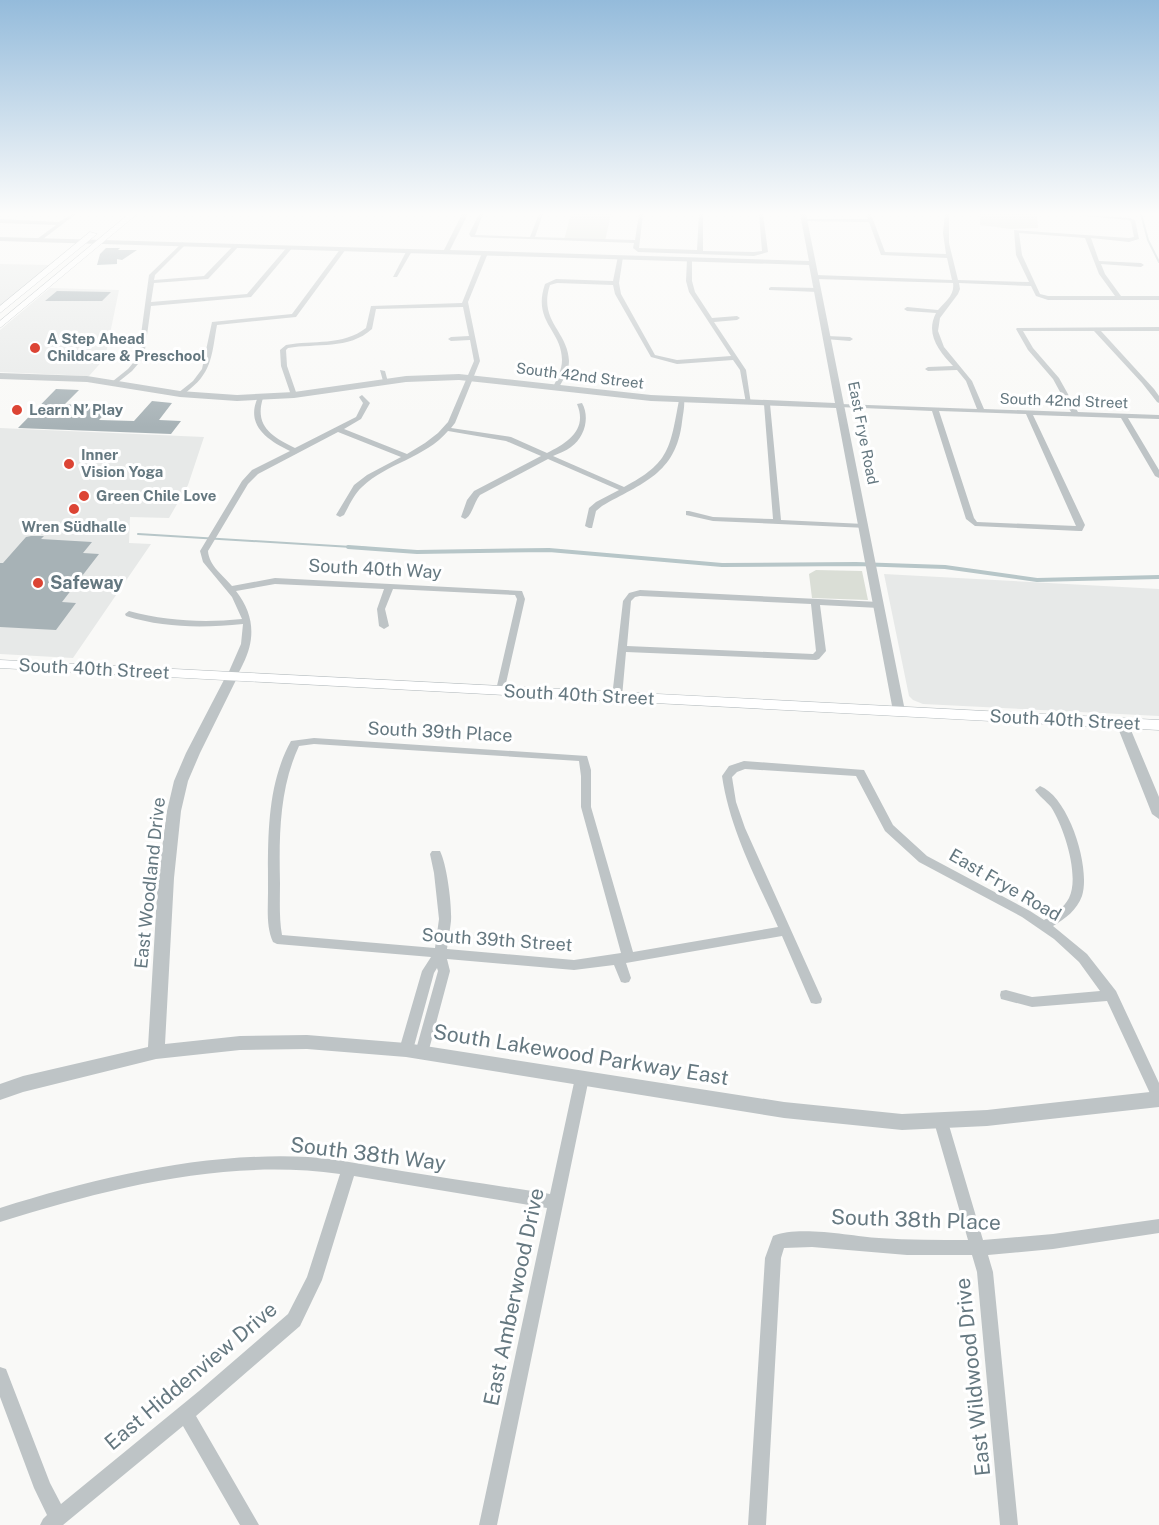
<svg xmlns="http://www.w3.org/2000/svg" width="1159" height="1525" viewBox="0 0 1159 1525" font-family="'Public Sans',sans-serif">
  <rect width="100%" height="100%" fill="#f9f9f7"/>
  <path fill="#e7e9e8" d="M 0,264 L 50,265 L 0,306 Z
    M 50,288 L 119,290 L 105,358 L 89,376 L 0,372 L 0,330 Z
    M 0,428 L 204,437 L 188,485 L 169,518 L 130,517 L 129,543 L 151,544 L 73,658 L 0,654 Z
    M 884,574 L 1159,589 L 1159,716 L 923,704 L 913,700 L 909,696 Z"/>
  <path fill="#daded6" d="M 571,214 L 611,214 L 605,241 L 564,240 Z
    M 980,214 L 1037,214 L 1038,228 L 1011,229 L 980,225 Z
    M 816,570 L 862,571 L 868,600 L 812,598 L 809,574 Z"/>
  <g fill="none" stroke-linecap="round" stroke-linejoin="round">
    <path stroke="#b7c6c8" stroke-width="2" d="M 1141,214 L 1148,240 L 1159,262
      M 138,534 L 368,548"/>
    <path stroke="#b7c6c8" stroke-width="4" d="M 348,547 L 417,552 L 549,550 L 722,565 L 856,564 L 945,567 L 1037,580 L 1159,577"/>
  </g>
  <path fill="#a7b2b6" d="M 106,248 L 120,248 L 118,250 L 137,250 L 122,260 L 117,259 L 117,264 L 97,265 L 100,254 Z
    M 57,291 L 111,292 L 102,301 L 45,301 Z
    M 56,389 L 79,390 L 65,404 L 110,408 L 99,420 L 134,421 L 152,401 L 172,403 L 159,420 L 181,421 L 171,434 L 18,428 Z
    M 31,536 L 44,536 L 41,539 L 92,542 L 83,553 L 99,554 L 62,602 L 76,603 L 56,630 L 0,627 L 0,563 L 3,563 L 26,537 Z"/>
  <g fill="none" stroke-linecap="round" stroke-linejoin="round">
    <g stroke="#b3babd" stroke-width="1">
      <path id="secondary" d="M 129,214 L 137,214 L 0,328 L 0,321 Z
        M 90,232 L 97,234 L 0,313 L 0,306 Z
        M 0,660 L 1159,720 L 1159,730 L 0,668 Z"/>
    </g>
    <path fill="#bec4c6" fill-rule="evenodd" d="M 72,214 L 76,214 L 39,242 L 37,239 L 56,225 L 0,223 L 0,219 L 59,222 Z
      M 479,214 L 483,214 L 475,235 L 530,237 L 539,214 L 543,214 L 535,237 L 635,240 L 639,214 L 643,214 L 639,248 L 697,250 L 699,214 L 703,214 L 703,251 L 754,252 L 762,251 L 759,214 L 763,214 L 768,252 L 754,256 L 638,252 L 633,248 L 634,243 L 471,237 L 469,234 Z
      M 867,214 L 871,214 L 885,252 L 946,254 L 943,233 L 945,214 L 949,214 L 949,243 L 958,280 L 1029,282 L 1016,255 L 1014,230 L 1129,238 L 1134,237 L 1131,222 L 1129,220 L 1064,214 L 1130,218 L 1135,220 L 1139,239 L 1129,242 L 1091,238 L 1099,261 L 1141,263 L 1144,265 L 1141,267 L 1101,264 L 1105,274 L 1121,296 L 1159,296 L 1159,300 L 1048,300 L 1036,296 L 1031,286 L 959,283 L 960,289 L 958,294 L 940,318 L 938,331 L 944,347 L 972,381 L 984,409 L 1071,412 L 1053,379 L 1028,350 L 1016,329 L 1017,328 L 1159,327 L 1159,331 L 1101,331 L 1154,389 L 1159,396 L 1159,403 L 1157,402 L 1142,383 L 1094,331 L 1023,331 L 1033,348 L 1059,378 L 1078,412 L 1159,415 L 1159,419 L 1128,418 L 1159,470 L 1159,478 L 1155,476 L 1121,418 L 1033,415 L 1085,525 L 1082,531 L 1079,531 L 975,526 L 966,519 L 932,411 L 839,407 L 838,406 L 841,404 L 977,409 L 966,381 L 957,370 L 928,371 L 925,369 L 928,367 L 953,366 C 939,351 925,334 936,313 L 907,311 L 904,309 L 907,307 L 938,310 C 945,302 955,295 953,283 L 816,279 L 813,277 L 816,275 L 952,280 L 947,258 L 881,255 L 869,222 L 804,221 L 802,220 L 804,219 L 868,219 ZM 1019,233 L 1085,238 L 1099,274 L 1115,296 L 1048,296 L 1040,294 L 1022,255 ZM 939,411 L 1026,414 L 1076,526 L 977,522 L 974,518 Z
      M 183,242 L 185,245 L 155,275 L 154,280 L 204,276 L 234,245 L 239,246 L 208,279 L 154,283 L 151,302 L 247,294 L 288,246 L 293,247 L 251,297 L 151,306 L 144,357 L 132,371 L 117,383 L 113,383 L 113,381 L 128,369 L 138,357 L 149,275 Z
      M 341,248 L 346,249 L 296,317 L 217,325 C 212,351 213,371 190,389 C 185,393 184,395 178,395 L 178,393 L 193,381 L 202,369 L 212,322 L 292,314 Z
      M 407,250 L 412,251 L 397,277 L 393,277 Z
      M 485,251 L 488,253 L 468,302 L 480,361 L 455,423 L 451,428 L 511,437 L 547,453 C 567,443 588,430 577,404 L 582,403 C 590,417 585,437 571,447 C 566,451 559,453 553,456 L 624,487 C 670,463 670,448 679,400 L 684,399 C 685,406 683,414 682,422 C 676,474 642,483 602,506 L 596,511 L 592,528 L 589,528 L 585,526 L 589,508 L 596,502 L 619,490 L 548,459 L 480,495 C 474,502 472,516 465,519 L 461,517 L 467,500 L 474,491 L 541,456 L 506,441 L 448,431 C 425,458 387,463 362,487 C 354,494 349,506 344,515 L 340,517 L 336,515 L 354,485 L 367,475 L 401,457 L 338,432 L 258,474 L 248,484 L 208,551 C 209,566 223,575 232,586 L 275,578 L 522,591 L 525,599 L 504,692 L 501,693 L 496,690 L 517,599 L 515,595 L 393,589 L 385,609 L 389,626 L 384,629 L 379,626 L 377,609 L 384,589 L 275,584 L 236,591 C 254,614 256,638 243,664 C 240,670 238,676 232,679 L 227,676 L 241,644 L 243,624 C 203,628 164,628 126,616 L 125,614 L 129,611 C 167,621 203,623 242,619 L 232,597 L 203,562 L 200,551 L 242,481 L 252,470 L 290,451 C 267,440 245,425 258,397 L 263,398 C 254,426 272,437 295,448 L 356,417 L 363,403 L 359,397 L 362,395 L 370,403 L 361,419 L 344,429 L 407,454 L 425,443 L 438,433 L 448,422 L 474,361 L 470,340 L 451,341 L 448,339 L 451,337 L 469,336 L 463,307 L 376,309 L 372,329 C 349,350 316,343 288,348 L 286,350 L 287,366 L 297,395 L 294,397 L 291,395 L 281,366 L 280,350 L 286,345 C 313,340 343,346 366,328 L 371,306 L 462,303 L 482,253 Z
      M 618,256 L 623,257 L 619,283 L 621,294 L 655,355 L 677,360 L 731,356 L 689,292 L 686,281 L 687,259 L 692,258 L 692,281 L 695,292 L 712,318 L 737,316 L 740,318 L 737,320 L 714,322 L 746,370 L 751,404 L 746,403 L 740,370 L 733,360 L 677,364 L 651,357 L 615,294 L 613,285 L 557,283 L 550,285 C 538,321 568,331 569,361 C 569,370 564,379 559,387 L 554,388 L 553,387 C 557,379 562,370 562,360 C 562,330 532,322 545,284 L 556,279 L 613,281 Z
      M 771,287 L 818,288 L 821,290 L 818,292 L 769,290 L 769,288 Z
      M 827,336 L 850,337 L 853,339 L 850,341 L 825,339 L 824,338 Z
      M 380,370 L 385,371 L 388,382 L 383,381 Z
      M 767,402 L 770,404 L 781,520 L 864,524 L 868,526 L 867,528 L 713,521 L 686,515 L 686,511 L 689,511 L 713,517 L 773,519 L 764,404 Z
      M 640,590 L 879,602 L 883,605 L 879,608 L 820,605 L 826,651 L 819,659 L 816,660 L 626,652 L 622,697 L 617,700 L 612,697 L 623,601 L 629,593 ZM 640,596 L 811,604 L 816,651 L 813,654 L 627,646 L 631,601 L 635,597 Z
      M 314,738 L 587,756 L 591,770 L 591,807 L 633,952 L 778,927 C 756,878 730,830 722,776 L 729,766 L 744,761 L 864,770 L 893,825 L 927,856 L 1030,911 L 1044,920 C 1053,915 1064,908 1069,898 C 1080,876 1064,827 1051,807 C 1046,801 1039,796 1035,790 L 1040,786 C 1069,797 1091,868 1082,896 C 1077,910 1065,919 1053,926 L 1087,954 L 1116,991 L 1159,1083 L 1159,1104 L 1154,1102 L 1107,1001 L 1032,1007 L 1001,999 L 1000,995 L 1001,991 L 1006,990 L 1032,997 L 1100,991 L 1079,962 L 1054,939 L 1022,917 L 919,862 L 885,831 L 856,776 L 745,769 L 737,772 L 732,777 L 736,802 L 745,828 L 822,999 L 821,1003 L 816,1004 L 811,1003 L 782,936 L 626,963 L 631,978 L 629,982 L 625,983 L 621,982 L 614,965 L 574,970 L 447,959 L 450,971 L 427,1057 L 422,1059 L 417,1057 L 415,1053 L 438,971 L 437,968 L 434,973 L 413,1050 L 411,1054 L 406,1056 L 401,1054 L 399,1050 L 422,971 L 431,957 L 277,944 L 273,942 C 266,927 268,908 268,892 C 268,841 266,786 291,741 ZM 314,744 L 579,761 L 581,776 L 581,807 L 621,953 L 574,960 L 447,949 C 448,940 450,930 451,921 C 452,905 447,865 440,851 L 432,851 L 430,854 L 434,873 L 439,919 L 435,948 L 282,935 C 279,918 280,901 280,883 C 279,837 279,789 299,746 Z
      M 582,1072 L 587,1074 L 589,1078 L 497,1525 L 479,1525 L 547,1208 L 354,1176 L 322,1280 L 300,1326 L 196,1416 L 259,1525 L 240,1525 L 183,1426 L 63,1525 L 40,1525 L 43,1519 L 47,1515 L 34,1488 L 0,1397 L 0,1367 L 6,1369 L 50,1483 L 61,1504 L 199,1391 L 288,1314 L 307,1277 L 340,1174 C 225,1158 109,1188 0,1222 L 0,1208 C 100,1177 202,1152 308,1157 C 339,1159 371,1166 402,1171 C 451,1179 501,1186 550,1194 L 575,1078 L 577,1074 Z
      M 941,1116 L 946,1117 L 948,1122 L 983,1240 L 1053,1234 L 1159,1219 L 1159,1233 L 1053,1249 L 988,1255 L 993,1272 L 1018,1525 L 1000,1525 L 977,1272 L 972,1255 L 907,1255 L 812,1247 L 784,1248 L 781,1258 L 766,1525 L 748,1525 L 765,1258 L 773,1236 C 798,1225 851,1236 879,1238 C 909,1240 938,1240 968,1240 L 934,1122 L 936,1117 Z"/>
    <path fill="#bec4c6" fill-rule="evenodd" d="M 462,214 L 468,214 L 450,250 L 809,261 L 800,214 L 806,214 L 905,711 L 904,714 L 899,715 L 893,711 L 836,408 L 651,401 L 459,380 L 406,382 L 294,398 L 237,401 L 180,397 L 87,382 L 0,379 L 0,373 L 87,376 L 180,391 L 237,395 L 294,392 L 406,376 L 459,374 L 651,395 L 835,403 L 809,265 L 0,241 L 0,237 L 444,250 Z
      M 232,672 L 238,676 L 200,753 L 188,781 L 181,811 L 174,878 L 165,1044 L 240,1036 L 307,1035 L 406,1043 L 784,1102 L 902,1114 L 987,1110 L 1159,1091 L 1159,1107 L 987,1126 L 902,1130 L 784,1118 L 406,1057 L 307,1049 L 240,1050 L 156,1059 L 23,1092 L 0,1100 L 0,1084 L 23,1076 L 148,1047 L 158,878 L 167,811 L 174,781 L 186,753 L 226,676 Z
      M 1122,719 L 1128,723 L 1159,797 L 1159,819 L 1152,814 L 1116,723 Z"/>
    <use href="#secondary" fill="#fff" fill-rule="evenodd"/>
  </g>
  <linearGradient id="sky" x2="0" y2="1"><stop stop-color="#94bbdb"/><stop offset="0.5" stop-color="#fcfcfb"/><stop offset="1" stop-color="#fcfcfb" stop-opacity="0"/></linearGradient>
  <rect width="1159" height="427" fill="url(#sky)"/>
  <g fill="#dc4434" stroke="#fff" stroke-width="2">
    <circle cx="35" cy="348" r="6"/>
    <circle cx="17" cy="410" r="6"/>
    <circle cx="69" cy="464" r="6"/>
    <circle cx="84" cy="496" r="6"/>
    <circle cx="74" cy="509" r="6"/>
    <circle cx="38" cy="583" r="6"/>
  </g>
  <g text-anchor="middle" stroke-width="6" stroke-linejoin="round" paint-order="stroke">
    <g font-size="15" font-weight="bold" fill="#657880" stroke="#fff" text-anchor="start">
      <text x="47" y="344">A Step Ahead<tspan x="47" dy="17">Childcare &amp; Preschool</tspan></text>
      <text x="29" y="415">Learn N’ Play</text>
      <text x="81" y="460">Inner<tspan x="81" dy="17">Vision Yoga</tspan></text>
      <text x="96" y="501">Green Chile Love</text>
      <text x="74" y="532" text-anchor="middle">Wren Südhalle</text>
    </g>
    <g font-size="15" fill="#657880" stroke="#fff">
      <text transform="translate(580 376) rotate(7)" y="5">South 42nd Street</text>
      <text transform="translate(1064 401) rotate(2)" y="5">South 42nd Street</text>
      <text transform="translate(863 433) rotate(79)" y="5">East Frye Road</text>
    </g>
    <g font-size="18" fill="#657880" stroke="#fff">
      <text transform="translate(375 569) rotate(3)" y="6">South 40th Way</text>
      <text transform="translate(94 669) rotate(3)" y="6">South 40th Street</text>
      <text transform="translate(579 695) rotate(3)" y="6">South 40th Street</text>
      <text transform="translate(1065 720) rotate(3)" y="6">South 40th Street</text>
      <text transform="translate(440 732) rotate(3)" y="6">South 39th Place</text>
      <text transform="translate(150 883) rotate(-84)" y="6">East Woodland Drive</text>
      <text transform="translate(1005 885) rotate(30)" y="6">East Frye Road</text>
      <text transform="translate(497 940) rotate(4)" y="6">South 39th Street</text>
    </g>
    <g font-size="18" font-weight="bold" fill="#657880" stroke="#fff" text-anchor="start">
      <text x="50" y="589">Safeway</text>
    </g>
    <g font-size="21" fill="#657880" stroke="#fff">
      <text transform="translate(581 1055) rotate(9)" y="7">South Lakewood Parkway East</text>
      <text transform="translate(368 1154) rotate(7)" y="7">South 38th Way</text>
      <text transform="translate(916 1220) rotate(2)" y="7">South 38th Place</text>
      <text transform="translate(514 1297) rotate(-78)" y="7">East Amberwood Drive</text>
      <text transform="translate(191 1376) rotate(-40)" y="7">East Hiddenview Drive</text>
      <text transform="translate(973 1377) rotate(-96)" y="7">East Wildwood Drive</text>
    </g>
  </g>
</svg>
